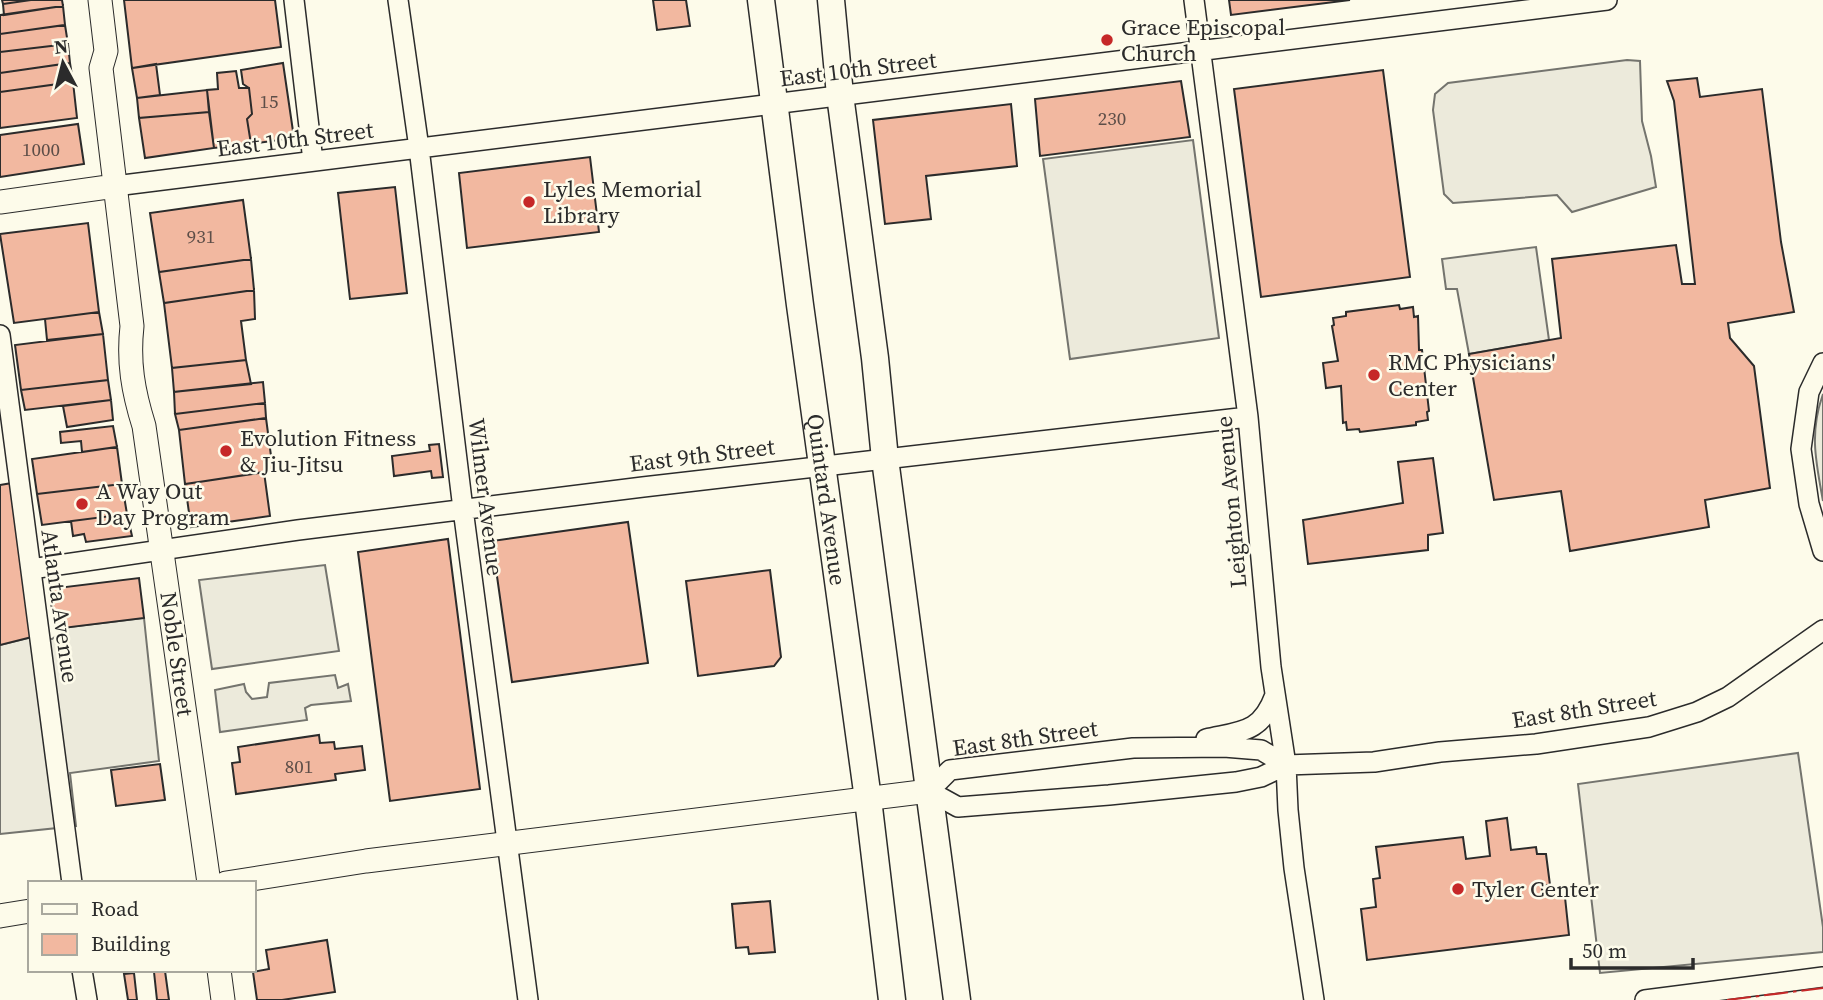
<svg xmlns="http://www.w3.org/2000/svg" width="1823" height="1000" viewBox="0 0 1823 1000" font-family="'Source Serif 4',serif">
  <rect width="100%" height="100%" fill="#fdfbea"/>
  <path fill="#ecebdb" stroke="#74746e" stroke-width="2" d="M 1823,394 L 1823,501 C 1816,462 1809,433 1823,394 Z"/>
  <path fill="#eceadb" stroke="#74746e" stroke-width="2" d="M 1627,60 L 1640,61 L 1642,121 L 1651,156 L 1656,187 L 1572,212 L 1557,195 L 1453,203 L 1444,194 L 1433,110 L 1435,94 L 1448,83 Z
    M 1193,140 L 1219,338 L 1070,359 L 1043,159 Z
    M 1536,247 L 1549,340 L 1469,354 L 1457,289 L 1446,289 L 1442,259 Z
    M 325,565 L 339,651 L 212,669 L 199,580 Z
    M 144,618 L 159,761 L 70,773 L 76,826 L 0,834 L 0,645 L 32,637 L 52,639 L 69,627 Z
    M 335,675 L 338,688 L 348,684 L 351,701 L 311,705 L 305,708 L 307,720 L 220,732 L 215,690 L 244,684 L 246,692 L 252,699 L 267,697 L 269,683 Z
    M 1798,753 L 1823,927 L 1823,952 L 1600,973 L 1578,784 Z"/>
  <path fill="#f2b8a0" stroke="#2b2b2b" stroke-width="2" d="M 2,0 L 31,0 L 3,4 Z
    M 31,0 L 62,0 L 63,6 L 4,15 L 3,4 Z
    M 124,0 L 275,0 L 281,47 L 132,68 Z
    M 653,0 L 686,0 L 690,26 L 657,30 Z
    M 1229,0 L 1350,0 L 1231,15 Z
    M 63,6 L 65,25 L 0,34 L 0,15 Z
    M 65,25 L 68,44 L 0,52 L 0,34 Z
    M 68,44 L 70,63 L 0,73 L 0,52 Z
    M 70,63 L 73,82 L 0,92 L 0,73 Z
    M 283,63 L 294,138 L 251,144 L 247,119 L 252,114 L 249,88 L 243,84 L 241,70 Z
    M 156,64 L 160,95 L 137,98 L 132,68 Z
    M 1383,70 L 1410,277 L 1261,297 L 1234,89 Z
    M 236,71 L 239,88 L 249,88 L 252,114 L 247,119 L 251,144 L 214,148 L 207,90 L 218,89 L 217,73 Z
    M 1697,78 L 1700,97 L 1762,89 L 1781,242 L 1794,312 L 1728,323 L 1730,338 L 1754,366 L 1770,488 L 1705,500 L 1709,527 L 1570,551 L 1561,491 L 1494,500 L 1469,354 L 1561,338 L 1552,259 L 1676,245 L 1682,284 L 1695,284 L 1674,101 L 1667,81 Z
    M 1181,81 L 1190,137 L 1040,156 L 1035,99 Z
    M 73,82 L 77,118 L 0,128 L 0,92 Z
    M 207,90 L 209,112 L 139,118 L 137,98 Z
    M 1011,104 L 1017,166 L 926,176 L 931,219 L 885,224 L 873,120 Z
    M 209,112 L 214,148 L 145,158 L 139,118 Z
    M 78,124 L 84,164 L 0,177 L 0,135 Z
    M 590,157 L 599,232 L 467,248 L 459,173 Z
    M 395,187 L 407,293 L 350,299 L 338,193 Z
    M 243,200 L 251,259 L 159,272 L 150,213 Z
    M 88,223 L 99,312 L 14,323 L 0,234 Z
    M 251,259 L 254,290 L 164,303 L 159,272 Z
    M 254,290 L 255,319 L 241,321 L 246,360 L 172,368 L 164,303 Z
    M 1399,305 L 1400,309 L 1413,307 L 1414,317 L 1418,316 L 1419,350 L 1422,350 L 1429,411 L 1427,412 L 1428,420 L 1416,422 L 1416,425 L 1360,432 L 1359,429 L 1347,430 L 1346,422 L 1343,423 L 1341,386 L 1326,388 L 1323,363 L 1338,361 L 1332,326 L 1334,325 L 1333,318 L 1346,316 L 1346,312 Z
    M 99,312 L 103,334 L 47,340 L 45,319 Z
    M 103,334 L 108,380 L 21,390 L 15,345 Z
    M 246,360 L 251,384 L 174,392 L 172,368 Z
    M 108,380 L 111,400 L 25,410 L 21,390 Z
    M 263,382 L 265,403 L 175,414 L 174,392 Z
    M 111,400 L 113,420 L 67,427 L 63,406 Z
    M 265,403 L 266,418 L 179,430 L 175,414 Z
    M 266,418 L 273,471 L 185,484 L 179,430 Z
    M 113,426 L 117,447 L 82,452 L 81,441 L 61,443 L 60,432 Z
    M 439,444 L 443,477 L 432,478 L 431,471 L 394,476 L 392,456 L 430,451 L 429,445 Z
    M 117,447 L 122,484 L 37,494 L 32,459 Z
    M 1433,458 L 1443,533 L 1428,535 L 1428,550 L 1308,564 L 1303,520 L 1403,503 L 1398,462 Z
    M 264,472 L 270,516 L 191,527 L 185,484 Z
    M 12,483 L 32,637 L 0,645 L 0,485 Z
    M 122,484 L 127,514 L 42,525 L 37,494 Z
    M 127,514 L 132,536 L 86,542 L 84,534 L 73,536 L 71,521 Z
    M 628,522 L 648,663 L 512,682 L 492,541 Z
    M 448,539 L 480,789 L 390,801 L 358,552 Z
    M 770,570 L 781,657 L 774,666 L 698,676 L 686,581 Z
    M 139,578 L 144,618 L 55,629 L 49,589 Z
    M 319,735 L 320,743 L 334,742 L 335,749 L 362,746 L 365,770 L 335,774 L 336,780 L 236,794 L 232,763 L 240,762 L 238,747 Z
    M 160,764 L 165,800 L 116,806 L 111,770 Z
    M 1507,818 L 1511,850 L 1536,847 L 1537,854 L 1546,854 L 1550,885 L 1542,886 L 1542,891 L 1564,888 L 1569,935 L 1367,960 L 1361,909 L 1376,907 L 1373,879 L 1380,878 L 1376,847 L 1463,837 L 1466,859 L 1490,856 L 1486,821 Z
    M 770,901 L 775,952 L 749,954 L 748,947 L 736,948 L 732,904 Z
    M 327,940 L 335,992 L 282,1000 L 257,1000 L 253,972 L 269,969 L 266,950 Z
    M 165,971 L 169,1000 L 157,1000 L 154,972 Z
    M 134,973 L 137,1000 L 128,1000 L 124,974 Z"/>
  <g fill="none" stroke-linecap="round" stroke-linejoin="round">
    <g stroke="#2b2b2b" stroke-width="22">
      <path id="minor" d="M 294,0 L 313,161
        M 398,0 L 419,148 L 463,509 L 528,1000
        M 1194,0 L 1248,417 L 1271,667 L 1286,765 L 1288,810 L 1294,868 L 1314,1000
        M 115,186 L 1607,0
        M 0,335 L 72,883
        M 1823,363 L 1809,392 L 1801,449 L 1809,504 L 1823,551
        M 31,569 L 298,530 L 643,487 L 1248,417
        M 1206,739 C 1242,731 1261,733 1275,695
        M 1286,765 L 1261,750 L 1224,747 L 1133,748 L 950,770 L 929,791 L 958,807 L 1109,795 L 1236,782 L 1261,777 L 1286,765 L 1374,762 L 1440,752 L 1536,744 L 1649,727 L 1697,712 L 1728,697 L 1823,630
        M 82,970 L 87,1000
        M 1645,1000 L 1823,977"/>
    </g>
    <g stroke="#2b2b2b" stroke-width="25">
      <path id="major" d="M 100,0 L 106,51 L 101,68 L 132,326 C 128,362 133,391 144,426 L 209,883
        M 0,202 L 115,186
        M 226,883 L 366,861 L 929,791
        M 0,916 L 30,911
        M 219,970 L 223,1000"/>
    </g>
    <g stroke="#2b2b2b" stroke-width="29">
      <g id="highway">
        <path id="s1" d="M 761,0 L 800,305 L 868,799 L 892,1000"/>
        <path d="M 831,0 L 840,95 L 875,358 L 885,459 L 957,1000"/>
      </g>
    </g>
    <use href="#minor" stroke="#fdfbea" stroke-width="19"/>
    <use href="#major" stroke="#fdfbea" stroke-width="23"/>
    <use href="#highway" stroke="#fdfbea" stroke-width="26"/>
    <path stroke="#c62828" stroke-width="2" stroke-dasharray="24 5 3.5 5" stroke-linecap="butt" d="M 1727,1000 L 1823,988"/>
  </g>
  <g fill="#c62828" stroke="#fdfbea" stroke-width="2.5">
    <circle cx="1107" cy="40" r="7"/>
    <circle cx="529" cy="202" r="7"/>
    <circle cx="1374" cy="375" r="7"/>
    <circle cx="226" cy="451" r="7"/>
    <circle cx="82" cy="504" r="7"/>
    <circle cx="1458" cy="889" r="7"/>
  </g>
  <g text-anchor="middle" stroke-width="5" stroke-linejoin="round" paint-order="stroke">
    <g font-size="19" fill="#5d4e48">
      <text x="269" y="108">15</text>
      <text x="1112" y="125">230</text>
      <text x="41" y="156">1000</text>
      <text x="201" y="243">931</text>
      <text x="299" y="773">801</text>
    </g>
    <g font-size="23" fill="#2b2b2b" stroke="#fdfbea" text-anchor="start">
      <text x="1121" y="35">Grace Episcopal<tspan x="1121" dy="26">Church</tspan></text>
      <text x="543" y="197">Lyles Memorial<tspan x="543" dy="26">Library</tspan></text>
      <text x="1388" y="370">RMC Physicians'<tspan x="1388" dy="26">Center</tspan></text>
      <text x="240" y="446">Evolution Fitness<tspan x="240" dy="26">&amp; Jiu-Jitsu</tspan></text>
      <text x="96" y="499">A Way Out<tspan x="96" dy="26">Day Program</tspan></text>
      <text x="1472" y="897">Tyler Center</text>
    </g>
    <g font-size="23" fill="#2b2b2b" stroke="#fdfbea">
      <text transform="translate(858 69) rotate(-7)" y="8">East 10th Street</text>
      <text transform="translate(295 139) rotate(-7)" y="8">East 10th Street</text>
      <text transform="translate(702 455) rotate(-7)" y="8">East 9th Street</text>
      <text transform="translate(486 497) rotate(83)" y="8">Wilmer Avenue</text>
      <text dy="8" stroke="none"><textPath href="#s1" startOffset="504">Quintard Avenue</textPath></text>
      <text transform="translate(1231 502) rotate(-95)" y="8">Leighton Avenue</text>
      <text transform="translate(60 606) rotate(82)" y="8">Atlanta Avenue</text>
      <text transform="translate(177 654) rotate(82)" y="8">Noble Street</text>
      <text transform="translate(1584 709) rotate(-9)" y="8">East 8th Street</text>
      <text transform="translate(1025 738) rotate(-8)" y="8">East 8th Street</text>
    </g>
  </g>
  <rect x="28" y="881" width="228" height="91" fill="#fdfbea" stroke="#a9a89e" stroke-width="2"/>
  <rect x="42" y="904" width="35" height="10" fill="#fdfbea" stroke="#a9a89e" stroke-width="2"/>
  <text x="91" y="916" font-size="21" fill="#2b2b2b">Road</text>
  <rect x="42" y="934" width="35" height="21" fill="#f2b8a0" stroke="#a9a89e" stroke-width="2"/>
  <text x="91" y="951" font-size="21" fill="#2b2b2b">Building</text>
  <g transform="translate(63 63) rotate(353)" stroke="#fdfbea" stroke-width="5" paint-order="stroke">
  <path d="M0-5L12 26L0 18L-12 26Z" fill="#2b2b2b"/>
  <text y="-10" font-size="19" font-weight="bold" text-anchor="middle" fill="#2b2b2b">N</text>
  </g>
  <path d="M1571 958v10h122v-10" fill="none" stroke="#2b2b2b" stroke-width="3.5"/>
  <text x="1582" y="958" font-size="21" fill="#2b2b2b" stroke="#fdfbea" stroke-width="5" paint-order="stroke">50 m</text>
</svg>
